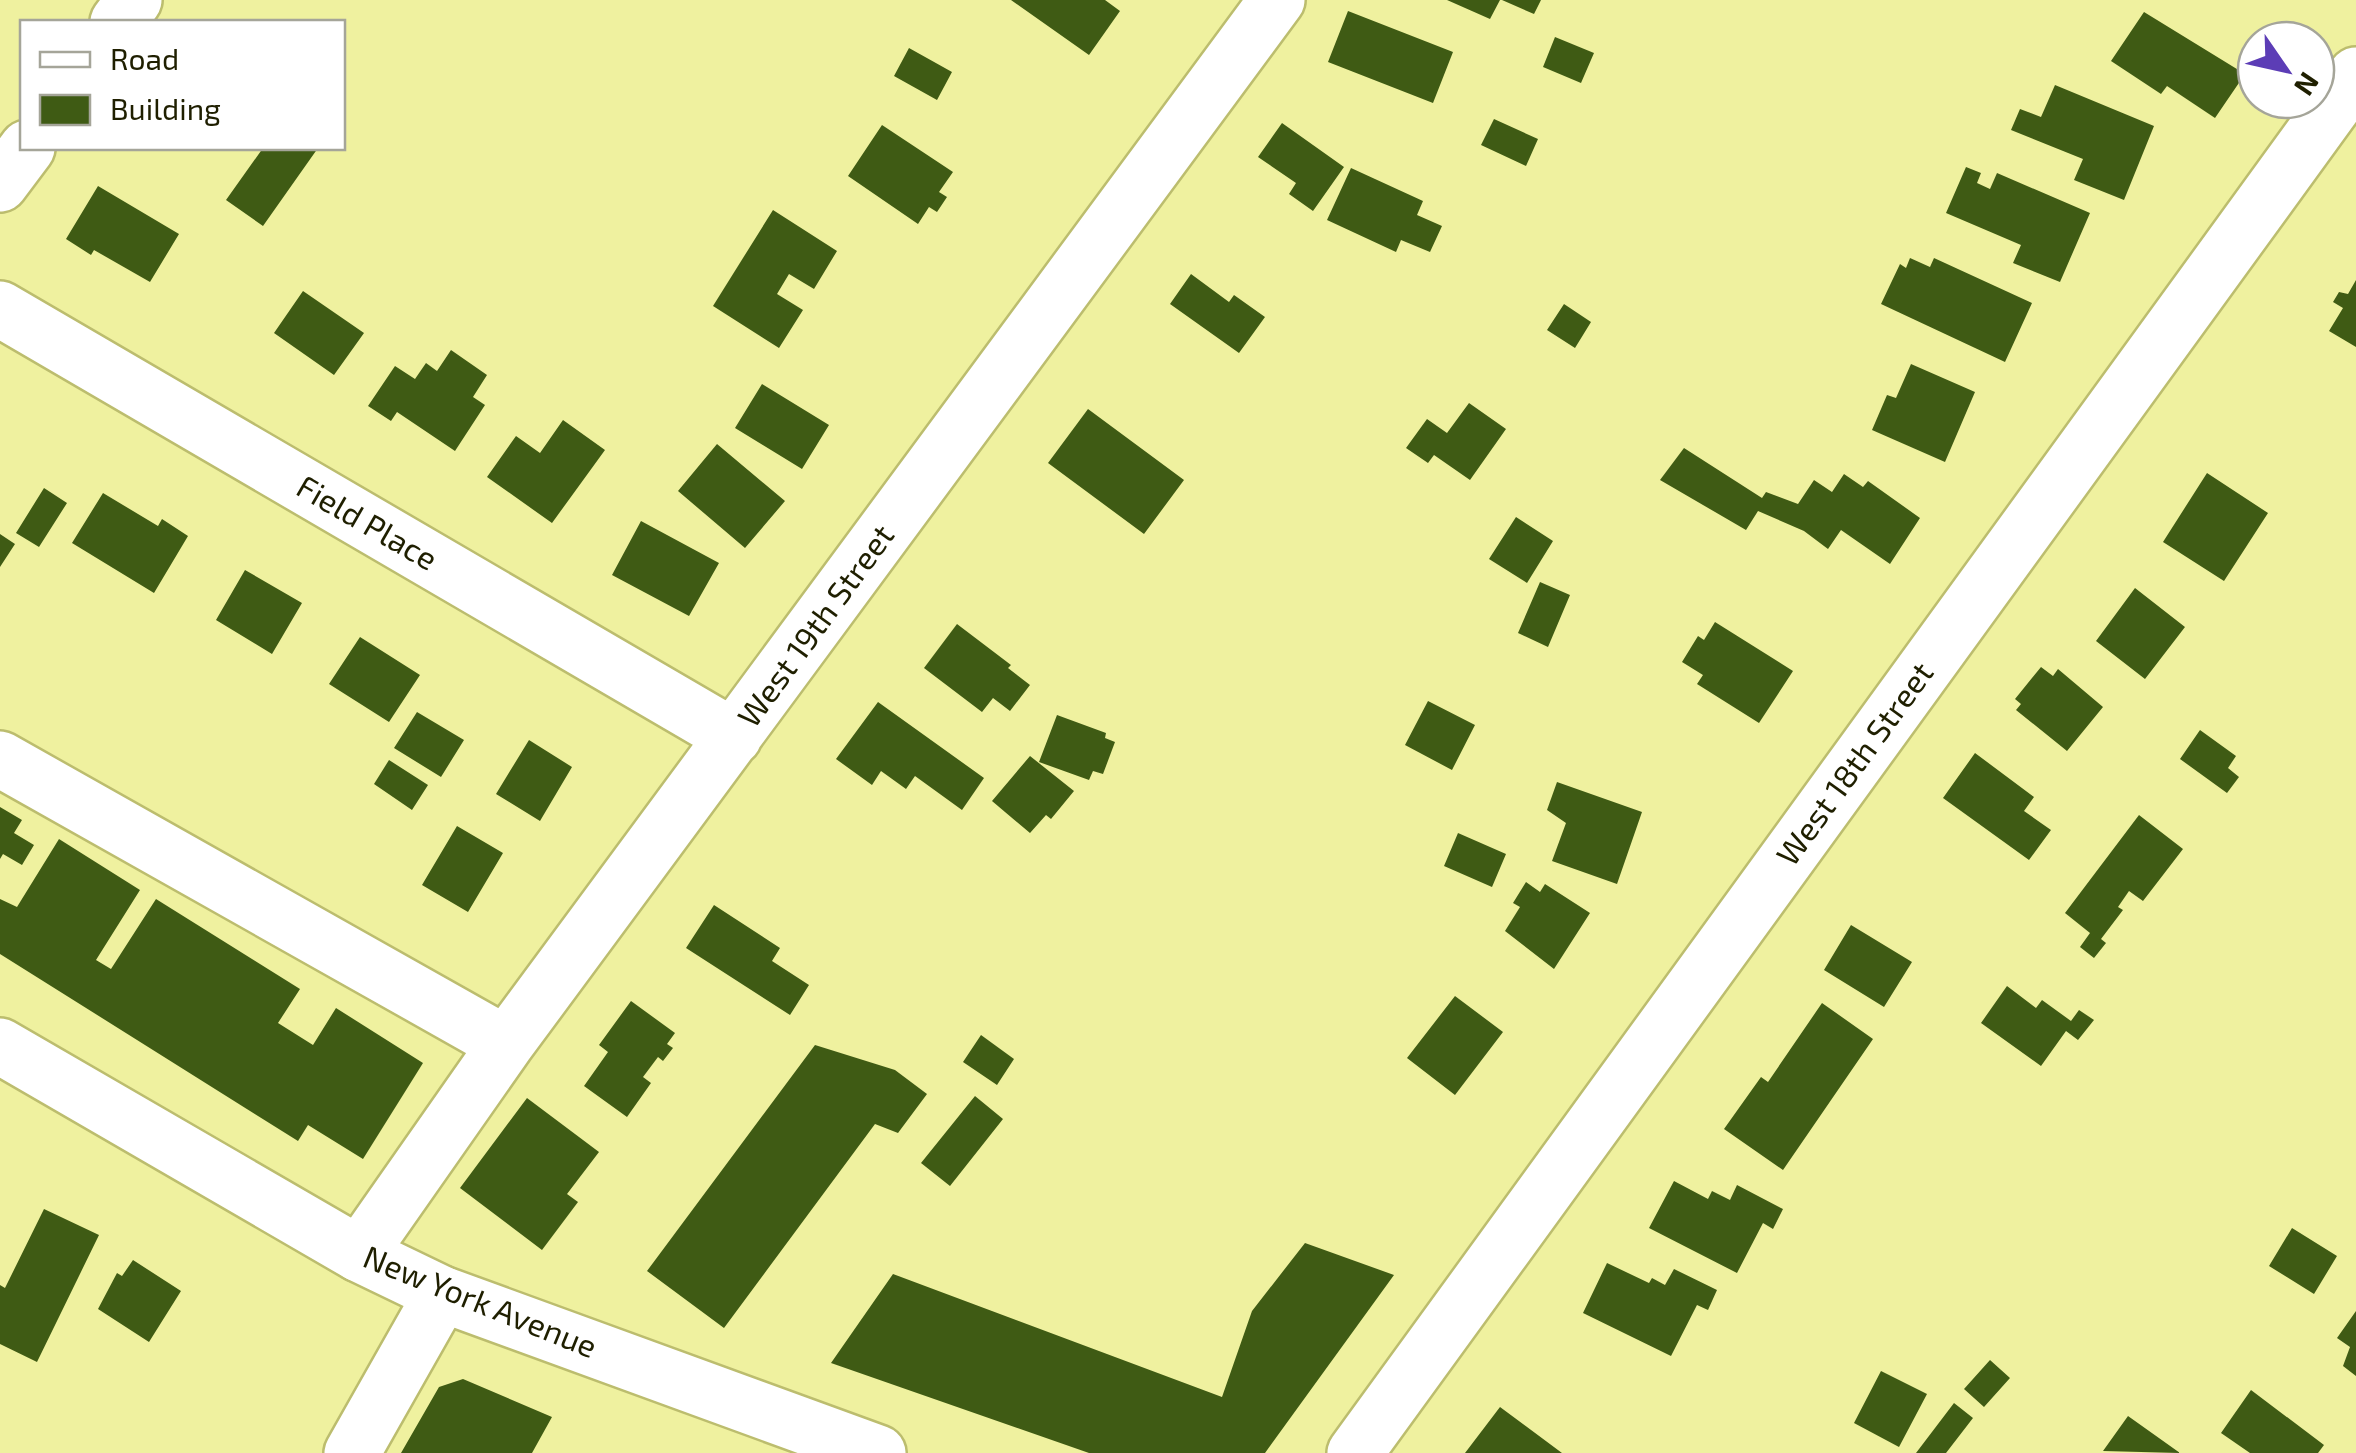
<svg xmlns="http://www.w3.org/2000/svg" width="2356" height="1453" viewBox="0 0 2356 1453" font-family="'Exo 2',sans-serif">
  <rect width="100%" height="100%" fill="#eff19f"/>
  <path fill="#3f5b14" d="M 1011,0 L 1105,0 L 1120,11 L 1089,55 Z
    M 1447,0 L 1500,0 L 1490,19 Z
    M 1502,0 L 1541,0 L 1534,14 Z
    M 1348,11 L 1453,52 L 1433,103 L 1328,62 Z
    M 2144,12 L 2245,74 L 2215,118 L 2167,86 L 2161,94 L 2111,61 Z
    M 1555,37 L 1594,53 L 1581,83 L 1543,67 Z
    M 909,48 L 952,72 L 937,100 L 894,76 Z
    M 2055,85 L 2154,126 L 2124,200 L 2074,180 L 2083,159 L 2011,130 L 2020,109 L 2041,117 Z
    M 1494,119 L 1538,139 L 1526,166 L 1481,145 Z
    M 1282,123 L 1344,167 L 1313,211 L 1289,194 L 1296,183 L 1258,157 Z
    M 882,125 L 953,172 L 939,192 L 947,197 L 937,212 L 929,207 L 918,224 L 848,176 Z
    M 263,148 L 318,148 L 263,226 L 226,200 Z
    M 1966,167 L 1981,173 L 1977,183 L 1990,189 L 1997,173 L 2090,213 L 2060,282 L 2013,263 L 2021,245 L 1946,213 Z
    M 1351,168 L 1423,201 L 1417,215 L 1442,226 L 1430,252 L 1401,240 L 1396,252 L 1327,220 Z
    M 98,186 L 179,234 L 150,282 L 94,250 L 91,255 L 66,239 Z
    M 773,210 L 837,251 L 814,289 L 789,274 L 777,294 L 803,310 L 779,348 L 713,306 Z
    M 1910,258 L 1930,267 L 1934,258 L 2032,303 L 2005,362 L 1881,304 L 1900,264 L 1906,268 Z
    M 1191,274 L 1229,302 L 1234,295 L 1265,317 L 1239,353 L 1170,304 Z
    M 2356,280 L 2356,347 L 2329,331 L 2343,308 L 2333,302 L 2339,292 L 2348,294 Z
    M 303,291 L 364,333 L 334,375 L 274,333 Z
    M 1564,304 L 1591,322 L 1575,348 L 1547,330 Z
    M 451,350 L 487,375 L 473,397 L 485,405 L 455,451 L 397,412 L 391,421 L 368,406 L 395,366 L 415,379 L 426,363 L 437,371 Z
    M 1911,364 L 1975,392 L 1945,462 L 1872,430 L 1887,395 L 1896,398 Z
    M 762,384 L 829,425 L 802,469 L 735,428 Z
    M 1469,403 L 1506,429 L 1470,480 L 1434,455 L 1428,463 L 1406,448 L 1427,419 L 1447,433 Z
    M 1088,409 L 1184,480 L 1144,534 L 1048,463 Z
    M 563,420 L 605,450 L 552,523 L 487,477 L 516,436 L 540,453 Z
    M 717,444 L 785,501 L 745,548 L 678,491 Z
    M 1684,448 L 1762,498 L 1766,492 L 1798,504 L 1814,480 L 1832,492 L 1844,474 L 1863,487 L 1868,481 L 1920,518 L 1890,564 L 1841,530 L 1828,549 L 1804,531 L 1758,511 L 1746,530 L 1660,480 Z
    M 2207,473 L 2268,513 L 2224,581 L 2163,542 Z
    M 44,488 L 67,503 L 39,547 L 16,533 Z
    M 103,493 L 158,526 L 162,519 L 188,536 L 154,593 L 72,543 Z
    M 1516,517 L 1553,541 L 1527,583 L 1489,559 Z
    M 641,521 L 719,563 L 689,616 L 612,575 Z
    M 0,534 L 15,544 L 0,567 Z
    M 245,570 L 302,603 L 272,654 L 216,620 Z
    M 1540,582 L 1570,595 L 1548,647 L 1518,633 Z
    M 2135,588 L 2185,627 L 2145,679 L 2096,641 Z
    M 1715,622 L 1793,671 L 1759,723 L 1697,684 L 1703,675 L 1682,662 L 1698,636 L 1704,640 Z
    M 957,624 L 1011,665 L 1008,668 L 1030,685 L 1010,711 L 993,698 L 982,712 L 924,668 Z
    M 360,637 L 420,675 L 389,722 L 329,684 Z
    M 2041,667 L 2053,676 L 2058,669 L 2103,707 L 2067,751 L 2016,710 L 2021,704 L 2015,699 Z
    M 1428,701 L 1475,725 L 1452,770 L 1405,745 Z
    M 878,702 L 984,778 L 962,810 L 915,776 L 906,789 L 881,771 L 872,785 L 836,759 Z
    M 417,712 L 464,740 L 441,777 L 394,748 Z
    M 1057,715 L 1106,733 L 1105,738 L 1115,742 L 1103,774 L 1093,771 L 1089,780 L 1039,762 Z
    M 2200,730 L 2236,756 L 2228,768 L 2239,777 L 2227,793 L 2180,759 Z
    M 529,740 L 572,767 L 540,821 L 496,794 Z
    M 1975,753 L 2034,797 L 2024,811 L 2051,830 L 2029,860 L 1943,798 Z
    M 1030,756 L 1074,791 L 1051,819 L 1046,815 L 1030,833 L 992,801 Z
    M 389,760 L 428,785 L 412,810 L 374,784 Z
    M 1557,782 L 1642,812 L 1617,884 L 1552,861 L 1566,823 L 1547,810 Z
    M 0,807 L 22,820 L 14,833 L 34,845 L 22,865 L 3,854 L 0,859 Z
    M 2139,815 L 2183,849 L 2143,901 L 2129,891 L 2118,907 L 2123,910 L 2101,939 L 2106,943 L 2094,958 L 2080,947 L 2090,933 L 2065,913 Z
    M 457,826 L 503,853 L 468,912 L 422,885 Z
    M 1458,833 L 1506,854 L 1492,887 L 1444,866 Z
    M 59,839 L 140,890 L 96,960 L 111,969 L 156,899 L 300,989 L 278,1023 L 313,1045 L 336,1008 L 423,1063 L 363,1159 L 308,1125 L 298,1141 L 0,954 L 0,899 L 17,907 Z
    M 1526,882 L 1540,892 L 1545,884 L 1590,913 L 1554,969 L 1505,931 L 1520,907 L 1513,903 Z
    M 714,905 L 780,948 L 772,961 L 809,985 L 790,1015 L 686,948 Z
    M 1851,925 L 1912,962 L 1884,1007 L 1824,970 Z
    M 2007,986 L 2036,1008 L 2042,1000 L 2071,1021 L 2079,1010 L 2094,1020 L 2078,1040 L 2066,1031 L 2041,1066 L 1981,1023 Z
    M 1455,996 L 1503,1032 L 1455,1095 L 1407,1058 Z
    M 631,1001 L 675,1033 L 667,1044 L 673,1048 L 663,1061 L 658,1057 L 643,1077 L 651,1083 L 627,1117 L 584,1086 L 608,1052 L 599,1045 Z
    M 1822,1003 L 1873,1039 L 1783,1170 L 1724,1129 L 1761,1077 L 1768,1082 Z
    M 981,1035 L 1014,1059 L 997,1085 L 963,1062 Z
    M 815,1045 L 895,1070 L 927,1094 L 898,1133 L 875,1124 L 724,1328 L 647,1271 Z
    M 975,1096 L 1003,1119 L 950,1186 L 921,1163 Z
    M 527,1098 L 599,1152 L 567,1194 L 578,1202 L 542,1250 L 460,1188 Z
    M 1674,1181 L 1708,1199 L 1712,1191 L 1730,1200 L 1737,1185 L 1783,1209 L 1773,1229 L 1763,1223 L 1737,1273 L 1649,1228 Z
    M 44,1209 L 99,1235 L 37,1362 L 0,1344 L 0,1285 L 5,1288 Z
    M 2292,1228 L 2337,1256 L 2314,1294 L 2269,1266 Z
    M 1305,1243 L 1394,1275 L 1265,1453 L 1089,1453 L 831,1363 L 893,1274 L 1222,1397 L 1252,1311 Z
    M 133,1260 L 181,1291 L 149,1342 L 98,1309 L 117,1273 L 122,1276 Z
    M 1607,1263 L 1649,1283 L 1652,1278 L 1665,1285 L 1674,1269 L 1717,1290 L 1708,1310 L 1697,1305 L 1671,1356 L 1583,1313 Z
    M 2356,1311 L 2356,1376 L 2343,1366 L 2350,1347 L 2337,1338 Z
    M 1990,1360 L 2010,1378 L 1984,1407 L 1964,1389 Z
    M 1881,1371 L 1927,1394 L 1899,1447 L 1854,1423 Z
    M 463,1379 L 552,1417 L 532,1453 L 401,1453 L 439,1387 Z
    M 2251,1390 L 2324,1445 L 2318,1453 L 2250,1453 L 2221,1433 Z
    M 1954,1403 L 1973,1418 L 1946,1453 L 1916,1453 Z
    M 1500,1407 L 1562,1453 L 1465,1453 Z
    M 2128,1416 L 2180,1453 L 2103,1451 Z"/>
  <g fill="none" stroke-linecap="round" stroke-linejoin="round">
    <g stroke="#bcbd6e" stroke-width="60">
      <path id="minor" d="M 118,22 L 134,0
        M 0,184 L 27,148
        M 0,309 L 734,737
        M 0,759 L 506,1044
        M 359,1254 L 506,1044 L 1277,0
        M 352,1453 L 442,1294
        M 1355,1453 L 2356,75"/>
    </g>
    <g stroke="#bcbd6e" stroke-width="60">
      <path id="major" d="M 0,1046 L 359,1254 L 442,1294 L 878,1453"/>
    </g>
    <use href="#minor" stroke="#fff" stroke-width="55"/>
    <use href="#major" stroke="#fff" stroke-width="55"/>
  </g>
  <g text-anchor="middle" stroke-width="10" stroke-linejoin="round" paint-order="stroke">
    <g font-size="32" fill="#1f1f00" stroke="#fff">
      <text transform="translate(367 523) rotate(30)" y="11">Field Place</text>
      <text transform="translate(816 626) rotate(-54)" y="11">West 19th Street</text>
      <text transform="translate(1855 764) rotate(-54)" y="11">West 18th Street</text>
      <text transform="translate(480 1302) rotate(22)" y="11">New York Avenue</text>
    </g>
  </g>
  <rect x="20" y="20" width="325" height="130" fill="#ffffff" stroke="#a5a599" stroke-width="2.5"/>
  <rect x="40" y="52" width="50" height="15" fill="#ffffff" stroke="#a5a599" stroke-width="2.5"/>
  <text x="110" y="70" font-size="30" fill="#1f1f00">Road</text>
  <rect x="40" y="95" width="50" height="30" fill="#3f5b14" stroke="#a5a599" stroke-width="2.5"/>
  <text x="110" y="120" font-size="30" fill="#1f1f00">Building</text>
  <g transform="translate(2286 70) rotate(124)"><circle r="48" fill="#ffffff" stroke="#a5a599" stroke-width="2.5"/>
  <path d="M0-8L18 38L0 25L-18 38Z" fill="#5c3db6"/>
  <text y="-15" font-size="28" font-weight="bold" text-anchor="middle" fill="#1f1f00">N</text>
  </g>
</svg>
